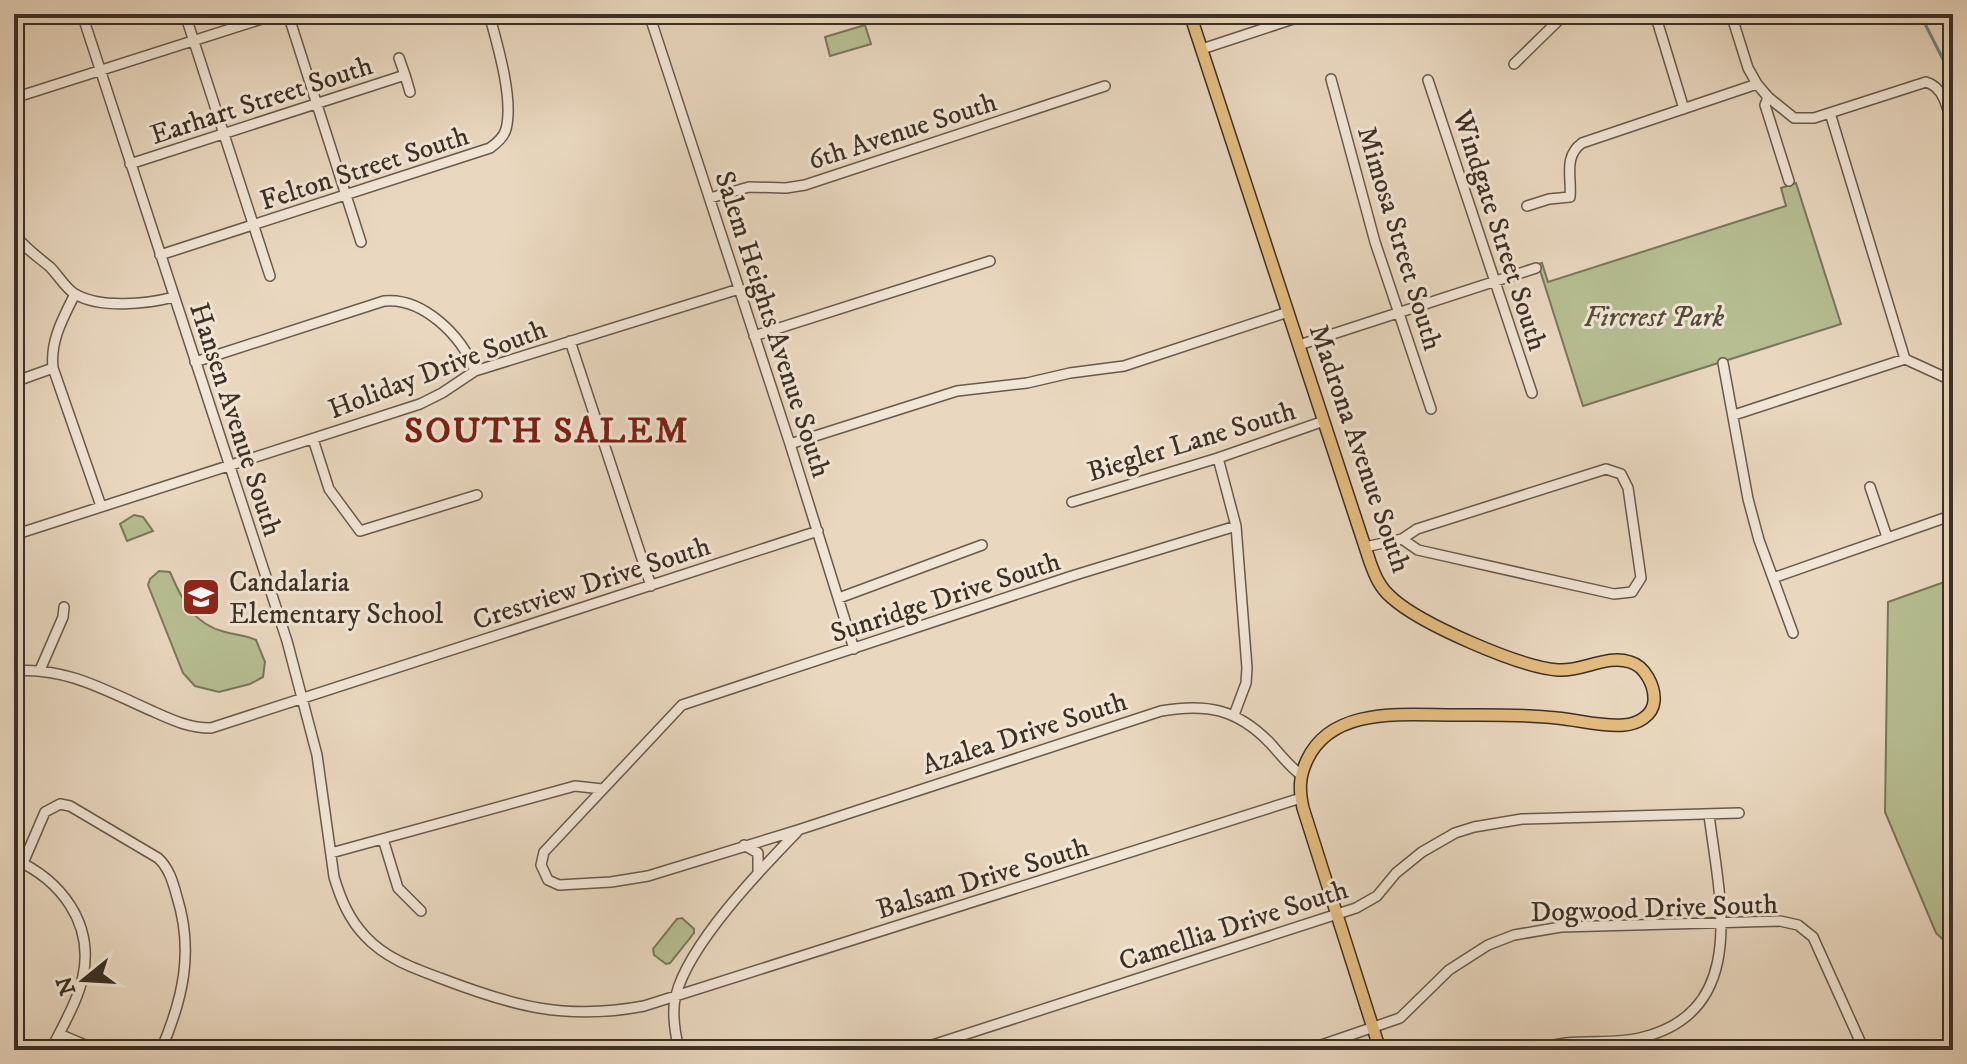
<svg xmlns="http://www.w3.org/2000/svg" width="1967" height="1064" viewBox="0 0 1967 1064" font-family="'IM FELL DW Pica',serif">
  <rect width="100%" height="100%" fill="#e9d7bf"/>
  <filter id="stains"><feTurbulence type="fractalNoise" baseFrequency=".0025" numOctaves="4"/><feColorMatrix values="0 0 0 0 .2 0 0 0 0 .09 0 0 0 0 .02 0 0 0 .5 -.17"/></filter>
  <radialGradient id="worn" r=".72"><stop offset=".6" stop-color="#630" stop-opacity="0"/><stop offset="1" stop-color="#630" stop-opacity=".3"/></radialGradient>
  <path fill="#b6be92" stroke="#79775b" stroke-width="2" d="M 865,25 L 871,44 L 830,56 L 825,37 Z
    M 1796,183 L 1841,324 L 1583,406 L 1538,264 L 1542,263 L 1548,282 L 1786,206 L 1781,188 Z
    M 134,515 L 143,517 L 153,531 L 127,541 L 120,524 Z
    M 159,571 L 170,572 C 182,600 193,624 225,632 C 236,635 246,635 256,640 L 265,662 L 263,677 L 250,684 L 219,692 L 195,686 L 183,673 L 148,585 L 150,579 Z
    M 1953,579 L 1953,949 L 1936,933 L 1885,812 L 1888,602 Z
    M 682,918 L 694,929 L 694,933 L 670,963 L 666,964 L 654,955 L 653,949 L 677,919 Z"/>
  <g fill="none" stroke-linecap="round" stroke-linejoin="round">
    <path stroke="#74827e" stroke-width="3" d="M 1920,14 L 1953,79"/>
    <g stroke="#675a4b" stroke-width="12">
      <path id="minor" d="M 82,14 L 287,641 L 317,755 L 334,877 C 341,900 349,919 365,936 C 385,958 413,968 440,978 C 513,1006 565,1021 644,1006 L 1301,798
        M 185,14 L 270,276
        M 288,14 L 361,242
        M 649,14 L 790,444 L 854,649
        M 1655,14 L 1684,109
        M 1731,14 L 1748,68 L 1757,84 L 1768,97 L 1794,118 L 1814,118 L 1926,82 C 1946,88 1948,112 1953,130
        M 1733,20 L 1752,14
        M 1202,49 L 1290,20 L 1318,14
        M 1514,64 L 1565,14
        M 405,75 L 410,92
        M 1331,79 L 1375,242 L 1431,409
        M 1428,80 L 1532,393
        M 1768,97 L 1765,105 L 1789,181
        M 14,98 L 277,14
        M 1830,113 L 1905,359
        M 130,164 L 405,75 L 399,58
        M 710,198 L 749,187 L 786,188 L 805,185 L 1105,86
        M 1527,206 L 1549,199 L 1570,197 C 1572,177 1563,157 1582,143 L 1757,84
        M 14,233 C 23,247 37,256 50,267 C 58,275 66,289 75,294 C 101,309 147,304 174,297
        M 160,255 L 490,148 C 497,143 504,137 506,129 C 514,99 497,43 489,14
        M 75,294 C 63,318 50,341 53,368 L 101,506
        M 754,336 L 990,261
        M 570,341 L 651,586
        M 1299,345 L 1536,268
        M 195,362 L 384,301 C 423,297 462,336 475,371
        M 1723,363 L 1748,499 L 1759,540 L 1793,633
        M 14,382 L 53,368
        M 1734,415 L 1905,359 L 1953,381
        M 313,439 L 329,489 L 360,531 L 477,495
        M 790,444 L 957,391 L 1027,383 L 1070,373 L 1124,366 L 1288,312
        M 1218,458 L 1236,526 L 1247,668 L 1246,683 L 1234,715
        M 1870,487 L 1887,537
        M 1072,502 L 1218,458 L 1324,421
        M 1236,526 L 1075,575 L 682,705 L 544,852 L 541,865 L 548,880 L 559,885 L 611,882 L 648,876 L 798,830 L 1161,711 C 1207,703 1237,709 1270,743 C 1280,754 1289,766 1301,775
        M 14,535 L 420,404 L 442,393 L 475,371 L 739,289
        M 1365,547 L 1402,539 L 1417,529 L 1606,469 L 1621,474 L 1628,488 L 1641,578 L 1632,592 L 1614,594 L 1418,550 L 1402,539
        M 1773,578 L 1953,515
        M 839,598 L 982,545
        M 40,670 L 63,617 L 64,607
        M 14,671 C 64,666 107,691 152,711 C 172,720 189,728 211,728 L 818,531
        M 383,839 L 398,888 L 421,911
        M 744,845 L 758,853 L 758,870
        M 331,853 L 575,786 L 602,789
        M 14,859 C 61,880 94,923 83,976 C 78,1001 62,1027 51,1050
        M 23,863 L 45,812 L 60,804 L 70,806 L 158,858 C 169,868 173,882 177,897 C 194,951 183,999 161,1050
        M 14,1005 L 18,997
        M 59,1034 L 97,1050
        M 679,1050 C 675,1033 671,1012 676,995 C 689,944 760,870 797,832
        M 917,1050 L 1356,908 L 1377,896 L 1396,873 L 1422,852 L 1455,833 L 1474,827 L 1522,819 L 1739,813
        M 1307,1050 L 1400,1018 L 1449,970 L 1488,945 L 1514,935 L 1561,927 L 1780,921 L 1798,925 L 1813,937 L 1864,1050
        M 1538,1050 C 1570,1036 1606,1046 1640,1038 C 1751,1012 1719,896 1709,815"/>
    </g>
    <g stroke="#3c3024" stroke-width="14">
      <path id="major" d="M 1190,14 L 1370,562 C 1375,576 1380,588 1392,598 C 1421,624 1519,667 1558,670 C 1582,672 1607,654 1630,662 C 1645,666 1655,686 1654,701 C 1653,716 1637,724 1624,725 C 1602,727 1579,720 1557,718 C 1523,714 1488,715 1454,715 C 1404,715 1332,706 1307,760 C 1299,777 1299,790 1303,808 L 1380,1050"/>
    </g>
    <use href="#minor" stroke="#f1e5d5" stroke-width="9"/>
    <use href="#major" stroke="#e4bc80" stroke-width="11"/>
  </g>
  <defs>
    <g id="school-square" transform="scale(2)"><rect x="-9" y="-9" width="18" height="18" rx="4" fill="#8f2418" stroke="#f1e5d5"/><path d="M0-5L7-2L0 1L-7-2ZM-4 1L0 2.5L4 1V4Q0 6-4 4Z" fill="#fff"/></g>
  </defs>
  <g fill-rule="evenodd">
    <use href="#school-square" x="201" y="597"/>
  </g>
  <g text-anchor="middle" stroke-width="6" stroke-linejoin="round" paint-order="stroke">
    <g font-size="28" fill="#3c3024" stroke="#f1e5d5">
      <text transform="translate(261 99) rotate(-18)" y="10">Earhart Street South</text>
      <text transform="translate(902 130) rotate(-18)" y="10">6th Avenue South</text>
      <text transform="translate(364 167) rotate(-18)" y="10">Felton Street South</text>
      <text transform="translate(1501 230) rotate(72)" y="10">Windgate Street South</text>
      <text transform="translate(1401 238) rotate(73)" y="10">Mimosa Street South</text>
      <text transform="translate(774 324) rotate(72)" y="10">Salem Heights Avenue South</text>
      <text transform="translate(437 368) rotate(-21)" y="10">Holiday Drive South</text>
      <text transform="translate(237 419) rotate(72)" y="10">Hansen Avenue South</text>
      <text transform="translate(1191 440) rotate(-17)" y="10">Biegler Lane South</text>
      <text transform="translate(1361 448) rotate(71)" y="10">Madrona Avenue South</text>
      <text transform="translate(591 582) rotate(-18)" y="10">Crestview Drive South</text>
      <text transform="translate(945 596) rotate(-18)" y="10">Sunridge Drive South</text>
      <text transform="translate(1024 732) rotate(-18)" y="10">Azalea Drive South</text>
      <text transform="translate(982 877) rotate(-17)" y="10">Balsam Drive South</text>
      <text transform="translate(1654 907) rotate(-2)" y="10">Dogwood Drive South</text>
      <text transform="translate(1233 924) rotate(-18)" y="10">Camellia Drive South</text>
    </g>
    <g font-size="28" font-style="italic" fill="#544c3a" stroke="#f1e5d5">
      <text x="1654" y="326">Fircrest Park</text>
    </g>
    <g font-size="28" fill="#3c3024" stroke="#f1e5d5" text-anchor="start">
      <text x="229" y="591">Candalaria<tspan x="229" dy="32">Elementary School</tspan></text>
    </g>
    <g font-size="36" font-weight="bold" letter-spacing="2" fill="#7a1f14" stroke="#f1e5d5">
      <text x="547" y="442">SOUTH SALEM</text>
    </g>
  </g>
  <rect width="1967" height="1064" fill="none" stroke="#e9d7bf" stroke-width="48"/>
  <rect x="16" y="16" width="1935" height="1032" fill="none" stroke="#3c3024" stroke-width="4"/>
  <rect x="24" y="24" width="1919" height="1016" fill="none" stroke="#3c3024" stroke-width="2"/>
  <g transform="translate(84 980) rotate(252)" stroke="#f1e5d5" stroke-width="6" paint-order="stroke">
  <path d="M0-6L14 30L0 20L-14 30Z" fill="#3c3024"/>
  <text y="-12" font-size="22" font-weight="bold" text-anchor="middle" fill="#3c3024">N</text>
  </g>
  <rect width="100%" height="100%" filter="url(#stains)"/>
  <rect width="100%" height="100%" fill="url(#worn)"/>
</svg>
